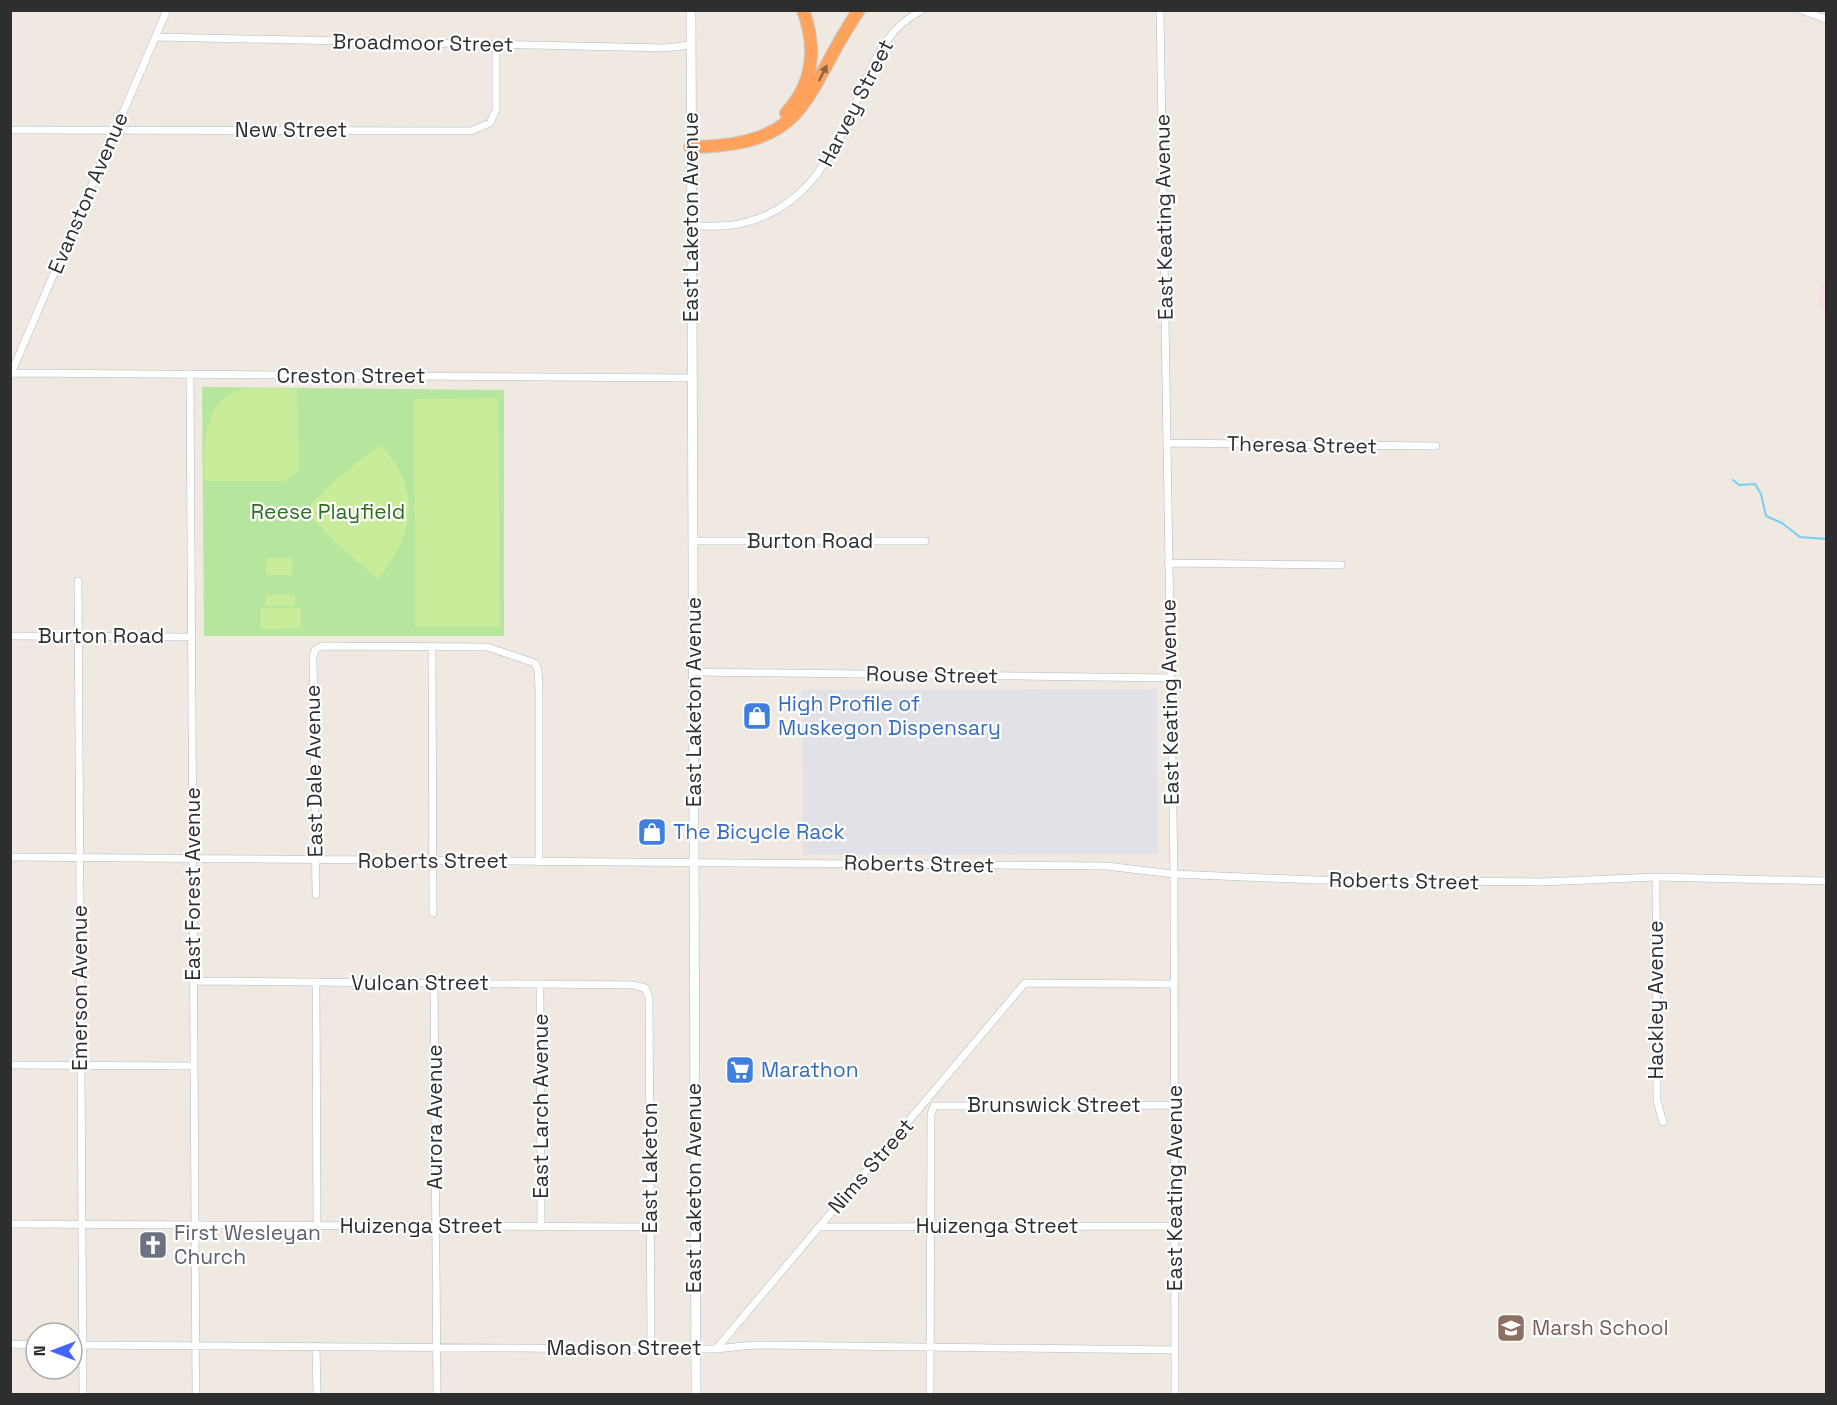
<svg xmlns="http://www.w3.org/2000/svg" width="1837" height="1405" viewBox="0 0 1837 1405" font-family="'Space Grotesk',sans-serif">
  <rect width="100%" height="100%" fill="#efe9e1"/>
  <path fill="#e3e1e8" d="M 1157,689 L 1158,854 L 803,855 L 802,690 Z"/>
  <path fill="#f5dfe0" d="M 1826,281 L 1826,318 L 1818,296 L 1819,285 Z"/>
  <path fill="#b6e59e" d="M 202,387 L 504,390 L 504,636 L 204,636 Z"/>
  <path fill="#c9ec9a" d="M 249,388 L 297,389 L 299,470 L 286,481 L 204,481 C 203,447 202,393 249,388 Z
    M 498,398 L 500,627 L 415,627 L 414,399 Z
    M 381,445 C 422,490 415,534 378,579 L 338,545 L 312,518 L 311,504 L 340,476 Z
    M 266,558 L 292,558 L 292,575 L 266,575 Z
    M 266,595 L 295,595 L 295,606 L 266,606 Z
    M 261,608 L 301,608 L 301,628 L 261,629 Z"/>
  <g fill="none" stroke-linecap="round" stroke-linejoin="round">
    <path stroke="#75cff0" stroke-width="2" d="M 1733,480 L 1739,485 L 1755,484 L 1761,494 L 1766,516 L 1782,523 L 1800,537 L 1826,539"/>
    <g stroke="#b4b7c1" stroke-width="8">
      <path id="minor" d="M 1160,10 L 1174,874 L 1175,1394
        M 1801,10 L 1826,19
        M 156,37 L 665,48 L 691,45
        M 10,130 L 471,131 L 490,123 L 496,110 L 496,45
        M 692,226 C 705,226 720,227 733,225 C 809,213 838,147 864,84 C 877,53 891,26 922,10
        M 10,373 L 692,378
        M 190,374 L 196,1394
        M 10,376 L 167,10
        M 1167,443 L 1436,446
        M 694,541 L 925,541
        M 1168,563 L 1341,565
        M 78,581 L 83,1394
        M 10,636 L 191,637
        M 432,647 L 433,913
        M 694,672 L 1170,678
        M 10,857 L 1106,866 L 1174,874 L 1316,880 L 1542,882 L 1656,877 L 1826,881
        M 1656,877 L 1657,1101 L 1663,1122
        M 316,895 L 313,657 L 315,650 L 322,646 L 487,647 L 535,663 L 538,670 L 539,690 L 539,862
        M 193,981 L 633,985 L 645,988 L 649,997 L 651,1349
        M 316,983 L 317,1225
        M 434,983 L 437,1394
        M 540,984 L 541,1227
        M 10,1065 L 194,1066
        M 10,1224 L 651,1227
        M 819,1227 L 1176,1226
        M 10,1344 L 36,1345
        M 72,1345 L 651,1349 L 716,1349 L 753,1345 L 1175,1350
        M 316,1346 L 317,1394
        M 716,1349 L 1025,983 L 1174,984
        M 930,1394 L 931,1114 L 934,1106 L 1175,1105"/>
    </g>
    <g stroke="#b4b7c1" stroke-width="10">
      <path id="secondary" d="M 691,10 L 696,1394"/>
    </g>
    <g stroke="#c9c9c9" stroke-width="14">
      <path id="motorway" d="M 786,113 C 814,83 817,48 803,10
        M 690,147 C 813,146 802,93 859,10"/>
    </g>
    <use href="#minor" stroke="#fff" stroke-width="7"/>
    <use href="#secondary" stroke="#fff" stroke-width="9"/>
    <use href="#motorway" stroke="#ffa35c" stroke-width="12"/>
  </g>
  <defs><path id="oneway-solid" d="M-6-.8H1V-3.2L6.5 0L1 3.2V.8H-6Z" transform="scale(1.5)"/></defs>
  <use fill="#8c6343" href="#oneway-solid" transform="translate(823 73) rotate(-63)"/>
  <defs>
    <g id="shop-square" transform="scale(1.5)"><rect x="-9" y="-9" width="18" height="18" rx="4" fill="#3f7fe0" stroke="#fff"/><path d="M-5-2.5h2.3a2.7 3.5 0 0 1 5.4 0H5L5.5 6h-11ZM-1.5-2.5h3a1.5 2.3 0 0 0-3 0Z" fill="#fff"/></g>
    <g id="supermarket-square" transform="scale(1.5)"><rect x="-9" y="-9" width="18" height="18" rx="4" fill="#3f7fe0" stroke="#fff"/><path d="M-6-5.5h2.5l.6 2H6L4.5 2H-2.5L-4.4-4H-6ZM-1.5 3.2a1.3 1.3 0 1 0 .1 0ZM3 3.2a1.3 1.3 0 1 0 .1 0Z" fill="#fff"/></g>
    <g id="church-square" transform="scale(1.5)"><rect x="-9" y="-9" width="18" height="18" rx="4" fill="#6b7280" stroke="#fff"/><path d="M-1.2-6h2.4v3.5h3.3v2.4h-3.3V6h-2.4V-.1h-3.3v-2.4h3.3Z" fill="#fff"/></g>
    <g id="school-square" transform="scale(1.5)"><rect x="-9" y="-9" width="18" height="18" rx="4" fill="#8d6e63" stroke="#fff"/><path d="M0-5L7-2L0 1L-7-2ZM-4 1L0 2.5L4 1V4Q0 6-4 4Z" fill="#fff"/></g>
  </defs>
  <g fill-rule="evenodd">
    <use href="#shop-square" x="757" y="716"/>
    <use href="#shop-square" x="652" y="832"/>
    <use href="#supermarket-square" x="740" y="1070"/>
    <use href="#church-square" x="153" y="1245"/>
    <use href="#school-square" x="1511" y="1328"/>
  </g>
  <g text-anchor="middle" stroke-width="4.5" stroke-linejoin="round" paint-order="stroke">
    <g font-size="21" fill="#2e2e2e" stroke="#fff">
      <text transform="translate(423 43) rotate(1)" y="7">Broadmoor Street</text>
      <text transform="translate(856 103) rotate(-63)" y="7">Harvey Street</text>
      <text x="291" y="137">New Street</text>
      <text transform="translate(88 193) rotate(-67)" y="7">Evanston Avenue</text>
      <text transform="translate(691 217) rotate(-90)" y="7">East Laketon Avenue</text>
      <text transform="translate(1164 217) rotate(-91)" y="7">East Keating Avenue</text>
      <text x="351" y="383">Creston Street</text>
      <text transform="translate(1302 445) rotate(1)" y="7">Theresa Street</text>
      <text x="810" y="548">Burton Road</text>
      <text x="101" y="643">Burton Road</text>
      <text transform="translate(932 675) rotate(1)" y="7">Rouse Street</text>
      <text transform="translate(694 702) rotate(-90)" y="7">East Laketon Avenue</text>
      <text transform="translate(1170 702) rotate(-91)" y="7">East Keating Avenue</text>
      <text transform="translate(314 771) rotate(-91)" y="7">East Dale Avenue</text>
      <text x="433" y="868">Roberts Street</text>
      <text transform="translate(919 864) rotate(1)" y="7">Roberts Street</text>
      <text transform="translate(1404 881) rotate(1)" y="7">Roberts Street</text>
      <text transform="translate(193 884) rotate(-90)" y="7">East Forest Avenue</text>
      <text x="420" y="990">Vulcan Street</text>
      <text transform="translate(80 988) rotate(-90)" y="7">Emerson Avenue</text>
      <text transform="translate(1656 1000) rotate(-90)" y="7">Hackley Avenue</text>
      <text x="1054" y="1112">Brunswick Street</text>
      <text transform="translate(541 1106) rotate(-90)" y="7">East Larch Avenue</text>
      <text transform="translate(435 1117) rotate(-90)" y="7">Aurora Avenue</text>
      <text transform="translate(871 1166) rotate(-49)" y="7">Nims Street</text>
      <text transform="translate(650 1168) rotate(-90)" y="7">East Laketon</text>
      <text transform="translate(694 1188) rotate(-90)" y="7">East Laketon Avenue</text>
      <text transform="translate(1175 1188) rotate(-90)" y="7">East Keating Avenue</text>
      <text x="421" y="1233">Huizenga Street</text>
      <text x="997" y="1233">Huizenga Street</text>
      <text x="624" y="1355">Madison Street</text>
    </g>
    <g font-size="21" fill="#2c6e1b" stroke="#fff">
      <text x="328" y="519">Reese Playfield</text>
    </g>
    <g font-size="21" fill="#366cbe" stroke="#fff" text-anchor="start">
      <text x="778" y="711">High Profile of<tspan x="778" dy="24">Muskegon Dispensary</tspan></text>
      <text x="673" y="839">The Bicycle Rack</text>
      <text x="761" y="1077">Marathon</text>
    </g>
    <g font-size="21" fill="#5b616d" stroke="#fff" text-anchor="start">
      <text x="174" y="1240">First Wesleyan<tspan x="174" dy="24">Church</tspan></text>
    </g>
    <g font-size="21" fill="#785e54" stroke="#fff" text-anchor="start">
      <text x="1532" y="1335">Marsh School</text>
    </g>
  </g>
  <rect width="1837" height="1405" fill="none" stroke="#2e2e2e" stroke-width="24"/>
  <g transform="translate(54 1351) rotate(270)"><circle r="28" fill="#ffffff" stroke="#ababab" stroke-width="1.5"/>
  <path d="M0-4.5L10 22L0 15L-10 22Z" fill="#4264fb"/>
  <text y="-9" font-size="16" font-weight="bold" text-anchor="middle" fill="#2e2e2e">N</text>
  </g>
</svg>
